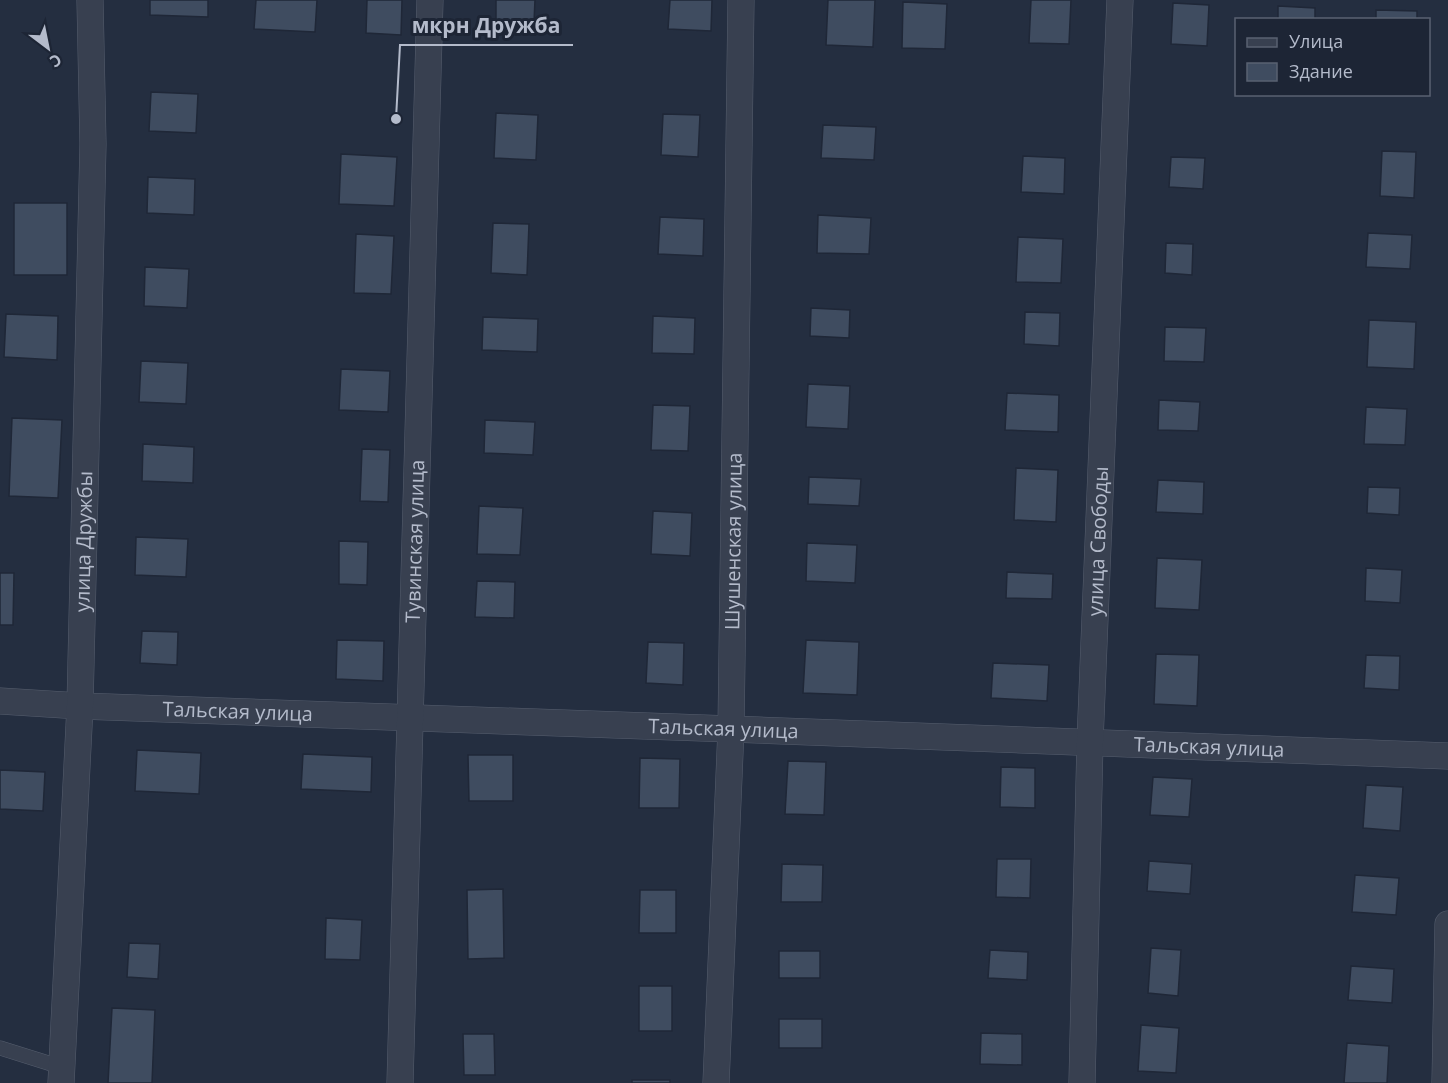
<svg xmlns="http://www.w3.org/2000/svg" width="1448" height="1083" viewBox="0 0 1448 1083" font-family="'Open Sans',sans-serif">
  <rect width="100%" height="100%" fill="#242e40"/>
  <path fill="#3f4c60" stroke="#1f2737" stroke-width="1.5" d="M 150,0 L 208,0 L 208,17 L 150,15 Z
    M 256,0 L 317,0 L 315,32 L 254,29 Z
    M 367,0 L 402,0 L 401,35 L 366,33 Z
    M 496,0 L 535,0 L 534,22 L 496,21 Z
    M 670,0 L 712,0 L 711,31 L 668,29 Z
    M 828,0 L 875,0 L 873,47 L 826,45 Z
    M 1031,0 L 1071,0 L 1069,44 L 1029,43 Z
    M 903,2 L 947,4 L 945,49 L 902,48 Z
    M 1173,3 L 1209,5 L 1207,46 L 1171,44 Z
    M 1278,6 L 1315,8 L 1315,20 L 1278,20 Z
    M 1376,10 L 1417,11 L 1417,20 L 1376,20 Z
    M 151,92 L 198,94 L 196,133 L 149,131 Z
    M 496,113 L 538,115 L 536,160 L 494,158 Z
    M 663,114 L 700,115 L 698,157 L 661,155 Z
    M 823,125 L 876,127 L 874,160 L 821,158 Z
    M 1382,151 L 1416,152 L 1414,198 L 1380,196 Z
    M 341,154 L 397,157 L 394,206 L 339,204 Z
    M 1023,156 L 1065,158 L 1064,194 L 1021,192 Z
    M 1171,157 L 1205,158 L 1203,189 L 1169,187 Z
    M 148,177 L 195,179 L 194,215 L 147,213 Z
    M 14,203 L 67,203 L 67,275 L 14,275 Z
    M 818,215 L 871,218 L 869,254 L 817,253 Z
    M 660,217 L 704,219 L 703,256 L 658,254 Z
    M 493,223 L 529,224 L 527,275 L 491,273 Z
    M 1368,233 L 1412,235 L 1410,269 L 1366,267 Z
    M 356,234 L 394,236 L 391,294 L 354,293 Z
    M 1018,237 L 1063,239 L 1061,283 L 1016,282 Z
    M 1166,243 L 1193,244 L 1192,275 L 1165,273 Z
    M 145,267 L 189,269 L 187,308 L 144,306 Z
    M 811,308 L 850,310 L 849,338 L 810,336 Z
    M 1025,312 L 1060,313 L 1059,346 L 1024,344 Z
    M 6,314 L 58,316 L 57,360 L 4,357 Z
    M 653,316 L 695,318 L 694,354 L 652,353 Z
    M 483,317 L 538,319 L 537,352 L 482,350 Z
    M 1369,320 L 1416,322 L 1414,369 L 1367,367 Z
    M 1165,327 L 1206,328 L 1204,362 L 1164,361 Z
    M 141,361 L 188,363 L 186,404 L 139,402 Z
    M 341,369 L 390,371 L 388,412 L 339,410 Z
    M 808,384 L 850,386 L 848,429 L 806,427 Z
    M 1007,393 L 1059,395 L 1058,432 L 1005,430 Z
    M 1159,400 L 1200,402 L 1198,431 L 1158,430 Z
    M 653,405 L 690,406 L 688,451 L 651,450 Z
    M 1366,407 L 1407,409 L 1405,445 L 1364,444 Z
    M 12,418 L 62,420 L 58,498 L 9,496 Z
    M 485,420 L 535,422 L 533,455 L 484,453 Z
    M 143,444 L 194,447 L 193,483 L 142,481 Z
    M 362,449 L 390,450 L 388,502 L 360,501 Z
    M 1016,468 L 1058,470 L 1056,522 L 1014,520 Z
    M 809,477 L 861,479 L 859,506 L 808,504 Z
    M 1158,480 L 1204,482 L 1203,514 L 1156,512 Z
    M 1368,487 L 1400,488 L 1399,515 L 1367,513 Z
    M 479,506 L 523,508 L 520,555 L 477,554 Z
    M 653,511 L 692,513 L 690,556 L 651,554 Z
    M 136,537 L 188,539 L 186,577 L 135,575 Z
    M 339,541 L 368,542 L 367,585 L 339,584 Z
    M 807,543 L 857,545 L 855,583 L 806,581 Z
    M 1157,558 L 1202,560 L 1199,610 L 1155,608 Z
    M 1366,568 L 1402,570 L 1400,603 L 1365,601 Z
    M 1007,572 L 1053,574 L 1052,599 L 1006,598 Z
    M 0,573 L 14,573 L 13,625 L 0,625 Z
    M 477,581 L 515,582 L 514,618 L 475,617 Z
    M 142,631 L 178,632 L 177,665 L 140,663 Z
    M 337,640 L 384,641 L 383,681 L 336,679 Z
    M 806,640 L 859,642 L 857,695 L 803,693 Z
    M 648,642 L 684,643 L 683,685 L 646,683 Z
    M 1156,654 L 1199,655 L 1197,706 L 1154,704 Z
    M 1366,655 L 1400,656 L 1399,690 L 1364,688 Z
    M 993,663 L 1049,665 L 1047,701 L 991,698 Z
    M 137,750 L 201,753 L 199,794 L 135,791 Z
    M 303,754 L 372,757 L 371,792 L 301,789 Z
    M 468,755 L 513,755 L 513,801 L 469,801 Z
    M 640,758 L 680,759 L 679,808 L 639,808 Z
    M 788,761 L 826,762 L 824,815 L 785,814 Z
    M 1001,767 L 1035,768 L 1035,808 L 1000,807 Z
    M 0,770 L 45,772 L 43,811 L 0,809 Z
    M 1153,777 L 1192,779 L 1189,817 L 1150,815 Z
    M 1366,785 L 1403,787 L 1400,831 L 1363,828 Z
    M 997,859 L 1031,859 L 1030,898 L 996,897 Z
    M 1149,861 L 1192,864 L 1190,894 L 1147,891 Z
    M 782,864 L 823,865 L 822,902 L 781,902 Z
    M 1355,875 L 1399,878 L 1396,915 L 1352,912 Z
    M 503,889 L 504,958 L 468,959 L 467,890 Z
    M 640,890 L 676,890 L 676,933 L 639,933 Z
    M 326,918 L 362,920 L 360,960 L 325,959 Z
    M 129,943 L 160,944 L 158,979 L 127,977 Z
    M 1151,948 L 1181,950 L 1178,996 L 1148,993 Z
    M 990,950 L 1028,952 L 1027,980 L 988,978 Z
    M 779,951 L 820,951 L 820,978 L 779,978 Z
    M 1351,966 L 1394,969 L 1392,1003 L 1348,1000 Z
    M 639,986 L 672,986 L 672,1031 L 639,1031 Z
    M 112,1008 L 155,1010 L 152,1083 L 108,1083 Z
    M 779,1019 L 822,1019 L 822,1048 L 779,1048 Z
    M 1141,1025 L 1179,1028 L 1176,1073 L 1138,1071 Z
    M 981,1033 L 1022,1034 L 1022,1065 L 980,1064 Z
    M 463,1034 L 494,1034 L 495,1075 L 464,1075 Z
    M 1347,1043 L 1389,1046 L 1387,1083 L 1344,1083 Z
    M 632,1080 L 670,1080 L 670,1083 L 632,1083 Z"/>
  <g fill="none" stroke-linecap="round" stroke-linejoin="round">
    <g stroke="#565e6e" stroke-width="15">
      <path id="lane" d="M 0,1048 L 61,1067"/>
    </g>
    <g stroke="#565e6e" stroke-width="27">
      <g id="street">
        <path id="s1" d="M 0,701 L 80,706 L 731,729 L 1448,756"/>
        <path id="s2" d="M 61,1083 L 80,706 L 93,144 L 90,0"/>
        <path id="s3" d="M 400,1083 L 430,0"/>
        <path id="s4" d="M 716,1083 L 731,729 L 741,0"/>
        <path id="s5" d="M 1082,1083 L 1090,742 L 1120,0"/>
        <path d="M 1445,1083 L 1448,924"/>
      </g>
    </g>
    <use href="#lane" stroke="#384050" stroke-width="14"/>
    <use href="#street" stroke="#384050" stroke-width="26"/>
  </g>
  <g text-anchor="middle" stroke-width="6" stroke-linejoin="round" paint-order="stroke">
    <g font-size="20" fill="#b4bbcb" stroke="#1d2535">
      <text dy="7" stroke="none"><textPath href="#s3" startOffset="542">Тувинская улица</textPath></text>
      <text dy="7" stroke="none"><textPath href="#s5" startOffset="542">улица Свободы</textPath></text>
      <text dy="7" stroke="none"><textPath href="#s2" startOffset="542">улица Дружбы</textPath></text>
      <text dy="7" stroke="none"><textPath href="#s4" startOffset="542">Шушенская улица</textPath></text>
      <text dy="7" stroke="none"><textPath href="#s1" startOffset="238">Тальская улица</textPath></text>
      <text dy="7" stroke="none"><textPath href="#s1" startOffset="724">Тальская улица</textPath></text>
      <text dy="7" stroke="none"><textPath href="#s1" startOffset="1210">Тальская улица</textPath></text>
    </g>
  </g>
  <path fill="none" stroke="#b4bbcb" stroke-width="2" d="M396 119L400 45H573"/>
  <circle fill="#b4bbcb" stroke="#1d2535" stroke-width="2" cx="396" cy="119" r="6"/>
  <g font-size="21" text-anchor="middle" font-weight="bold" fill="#b4bbcb" stroke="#1d2535" stroke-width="6" stroke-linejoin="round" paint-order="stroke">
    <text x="486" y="33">мкрн Дружба</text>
  </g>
  <rect x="1235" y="18" width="195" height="78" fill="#1d2535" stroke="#596171" stroke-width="1.5"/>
  <rect x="1247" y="38" width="30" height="9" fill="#384050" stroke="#596171" stroke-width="1.5"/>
  <text x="1289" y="48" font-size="18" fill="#b4bbcb">Улица</text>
  <rect x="1247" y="63" width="30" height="18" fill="#3f4c60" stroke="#596171" stroke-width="1.5"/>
  <text x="1289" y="78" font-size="18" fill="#b4bbcb">Здание</text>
  <g transform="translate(48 48) rotate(148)" stroke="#1d2535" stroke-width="4.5" paint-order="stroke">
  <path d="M0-4.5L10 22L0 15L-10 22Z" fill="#b4bbcb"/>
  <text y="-9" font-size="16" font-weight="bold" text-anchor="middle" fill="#b4bbcb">С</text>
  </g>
</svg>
